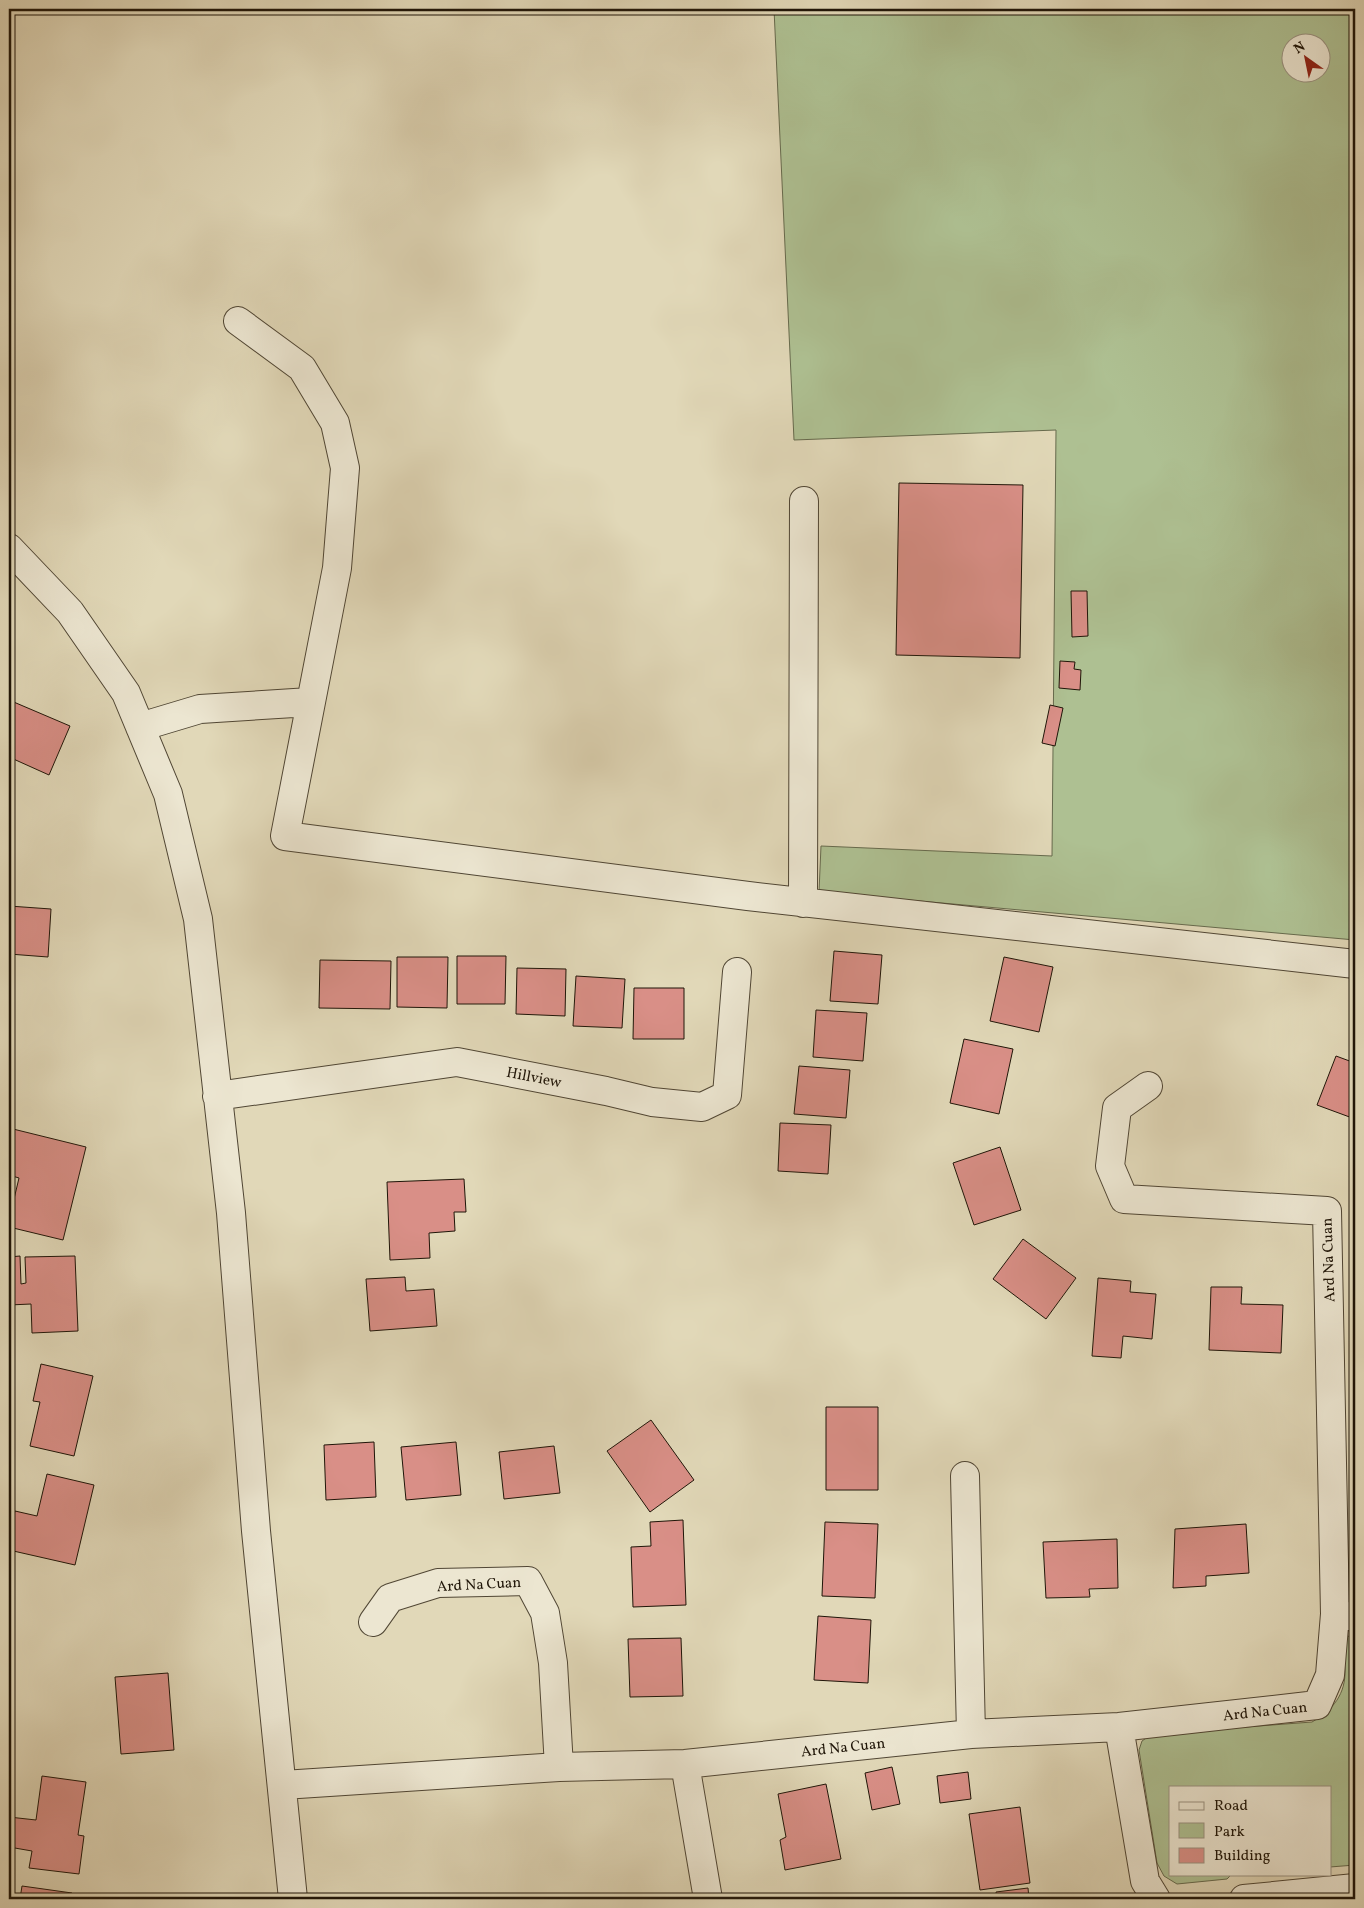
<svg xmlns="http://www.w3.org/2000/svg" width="1364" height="1908" viewBox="0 0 1364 1908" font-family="Vollkorn,serif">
  <rect width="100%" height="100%" fill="#e1d8b8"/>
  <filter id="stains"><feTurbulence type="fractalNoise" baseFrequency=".004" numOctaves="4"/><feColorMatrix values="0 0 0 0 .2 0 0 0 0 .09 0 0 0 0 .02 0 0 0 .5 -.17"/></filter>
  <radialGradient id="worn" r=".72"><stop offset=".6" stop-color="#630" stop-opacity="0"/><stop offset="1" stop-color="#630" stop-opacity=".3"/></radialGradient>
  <path fill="#aec092" stroke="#666a4d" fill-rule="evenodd" d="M 774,9 L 1355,9 L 1355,940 L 819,892 L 821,846 L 1052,856 L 1056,430 L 794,440 ZM 1292,42 L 1322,42 L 1322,72 L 1292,72 Z
    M 1355,1631 L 1355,1865 L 1330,1867 L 1330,1787 L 1170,1787 L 1170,1874 L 1232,1874 L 1227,1879 L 1177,1884 L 1164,1876 L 1157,1863 L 1139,1750 L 1142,1741 L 1152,1734 L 1312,1722 C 1333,1710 1346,1694 1345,1669 C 1345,1661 1341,1652 1343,1645 C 1345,1639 1350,1634 1355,1631 Z"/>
  <path fill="#d98f87" stroke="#1f1508" d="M 899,483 L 1023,485 L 1020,658 L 896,655 Z
    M 1071,591 L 1087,591 L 1088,636 L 1072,637 Z
    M 1060,661 L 1075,662 L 1074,669 L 1081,670 L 1080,690 L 1059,688 Z
    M 9,700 L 70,726 L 49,775 L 9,757 Z
    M 1050,705 L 1063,708 L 1055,746 L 1042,743 Z
    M 9,906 L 51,909 L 48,957 L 9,954 Z
    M 834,951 L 882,955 L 878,1004 L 830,1001 Z
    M 457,956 L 506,956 L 505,1004 L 457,1004 Z
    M 397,957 L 448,957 L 447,1008 L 397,1007 Z
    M 1004,957 L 1053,967 L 1039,1032 L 990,1021 Z
    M 320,960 L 391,961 L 390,1009 L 319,1008 Z
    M 517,968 L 566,969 L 565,1016 L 516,1014 Z
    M 576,976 L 625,979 L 622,1028 L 573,1026 Z
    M 634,988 L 684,988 L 684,1039 L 633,1039 Z
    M 816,1010 L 867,1013 L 863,1061 L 813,1057 Z
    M 964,1039 L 1013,1049 L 999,1114 L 950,1103 Z
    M 1336,1056 L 1355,1063 L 1355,1119 L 1317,1105 Z
    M 799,1066 L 850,1070 L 846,1118 L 794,1114 Z
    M 780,1123 L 831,1125 L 828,1174 L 778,1171 Z
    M 9,1128 L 86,1147 L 63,1240 L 9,1227 L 9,1220 L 19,1178 L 9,1175 Z
    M 1000,1147 L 1021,1210 L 974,1225 L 953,1163 Z
    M 464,1179 L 466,1212 L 454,1212 L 455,1231 L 429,1233 L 430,1258 L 390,1260 L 387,1182 Z
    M 1023,1239 L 1076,1278 L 1046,1319 L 993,1279 Z
    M 20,1256 L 21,1284 L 26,1283 L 25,1257 L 75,1256 L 78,1331 L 32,1333 L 31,1304 L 9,1305 L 9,1257 Z
    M 405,1277 L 406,1291 L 434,1289 L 437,1326 L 370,1331 L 366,1279 Z
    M 1098,1278 L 1131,1281 L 1130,1292 L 1156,1294 L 1152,1339 L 1123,1336 L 1121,1358 L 1092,1356 Z
    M 1211,1287 L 1242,1287 L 1241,1304 L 1283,1305 L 1281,1353 L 1209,1350 Z
    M 41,1364 L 93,1376 L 74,1456 L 30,1446 L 40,1402 L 33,1401 Z
    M 826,1407 L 878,1407 L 878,1490 L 826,1490 Z
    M 651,1420 L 694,1480 L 650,1512 L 607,1451 Z
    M 374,1442 L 376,1497 L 326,1500 L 324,1445 Z
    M 456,1442 L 461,1495 L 406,1500 L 401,1447 Z
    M 554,1446 L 560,1493 L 504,1499 L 499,1452 Z
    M 47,1474 L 94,1485 L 75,1565 L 9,1550 L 9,1536 L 15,1511 L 37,1516 Z
    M 683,1520 L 686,1605 L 633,1607 L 631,1547 L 651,1546 L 650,1522 Z
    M 825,1522 L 878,1524 L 875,1598 L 822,1596 Z
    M 1246,1524 L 1249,1573 L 1206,1576 L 1206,1586 L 1173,1588 L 1175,1529 Z
    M 1117,1539 L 1118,1588 L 1089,1589 L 1090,1597 L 1046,1598 L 1043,1542 Z
    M 818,1616 L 871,1620 L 868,1683 L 814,1680 Z
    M 681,1638 L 683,1696 L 630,1697 L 628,1639 Z
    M 168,1673 L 174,1750 L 121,1754 L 115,1677 Z
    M 892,1767 L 900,1804 L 872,1810 L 865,1773 Z
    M 968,1772 L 971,1799 L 940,1803 L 937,1776 Z
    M 42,1776 L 86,1782 L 78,1835 L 84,1836 L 79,1874 L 29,1868 L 32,1851 L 9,1847 L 9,1817 L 36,1820 Z
    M 826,1784 L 841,1859 L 785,1870 L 780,1840 L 786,1837 L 778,1794 Z
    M 1020,1807 L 1030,1883 L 980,1890 L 969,1814 Z
    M 22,1886 L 72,1893 L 71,1899 L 20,1899 Z
    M 1028,1888 L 1029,1899 L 997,1899 L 996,1892 Z"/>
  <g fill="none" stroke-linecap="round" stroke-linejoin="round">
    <g stroke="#504634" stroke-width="30">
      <path id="minor" d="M 238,321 L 302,368 L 335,423 L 345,468 L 337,568 L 285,836 L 748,896 L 1355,964
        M 9,548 L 70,612 L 126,693 L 168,794 L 198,919 L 231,1213 L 256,1531 L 293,1899
        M 140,727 L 200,709 L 310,702
        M 803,903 L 804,501
        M 1148,1086 L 1117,1108 L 1110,1166 L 1124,1199 L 1327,1211 L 1335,1614
        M 217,1096 L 457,1062 L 606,1091 L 652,1102 L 702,1107 L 727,1095 L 737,972
        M 965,1476 L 971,1734
        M 373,1622 L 390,1598 L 438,1583 L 528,1581 L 545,1613 L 553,1663 L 559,1767
        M 1119,1727 L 1145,1881 L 1156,1899
        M 685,1764 L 708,1899
        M 283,1785 L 559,1767 L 685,1764 L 971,1734 L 1119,1727 L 1317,1705 L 1330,1675 L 1335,1614 L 1355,1617
        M 1244,1899 L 1355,1888"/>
    </g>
    <use href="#minor" stroke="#ece6d1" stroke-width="28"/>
  </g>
  <g text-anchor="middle" stroke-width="4" stroke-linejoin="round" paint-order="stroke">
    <g font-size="15" fill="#1f1508" stroke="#ece6d1">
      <text transform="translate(534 1077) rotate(11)" y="5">Hillview</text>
      <text transform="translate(1328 1260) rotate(-92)" y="5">Ard Na Cuan</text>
      <text transform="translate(479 1584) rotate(-3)" y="5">Ard Na Cuan</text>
      <text transform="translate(1265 1711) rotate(-6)" y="5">Ard Na Cuan</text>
      <text transform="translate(843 1747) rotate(-6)" y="5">Ard Na Cuan</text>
    </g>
  </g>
  <rect width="1364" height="1908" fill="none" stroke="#e1d8b8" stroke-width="30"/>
  <rect x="10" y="10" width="1344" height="1888" fill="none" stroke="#1f1508" stroke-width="2.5"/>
  <rect x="15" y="15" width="1334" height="1878" fill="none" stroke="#1f1508"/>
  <rect x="1169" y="1786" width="162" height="90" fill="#ece6d1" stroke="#9a9281"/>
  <rect x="1179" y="1802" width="25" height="8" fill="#ece6d1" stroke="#9a9281"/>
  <text x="1214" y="1810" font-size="15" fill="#1f1508">Road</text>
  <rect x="1179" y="1823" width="25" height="15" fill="#aec092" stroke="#9a9281"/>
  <text x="1214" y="1836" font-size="15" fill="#1f1508">Park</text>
  <rect x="1179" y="1848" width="25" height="15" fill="#d98f87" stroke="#9a9281"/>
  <text x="1214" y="1860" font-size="15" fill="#1f1508">Building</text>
  <g transform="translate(1306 58) rotate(327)"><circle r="24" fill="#ece6d1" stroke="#9a9281"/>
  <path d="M0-4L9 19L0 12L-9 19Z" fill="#8f2418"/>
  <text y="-8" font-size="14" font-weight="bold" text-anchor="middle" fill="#1f1508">N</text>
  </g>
  <rect width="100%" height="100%" filter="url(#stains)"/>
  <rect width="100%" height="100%" fill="url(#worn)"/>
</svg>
